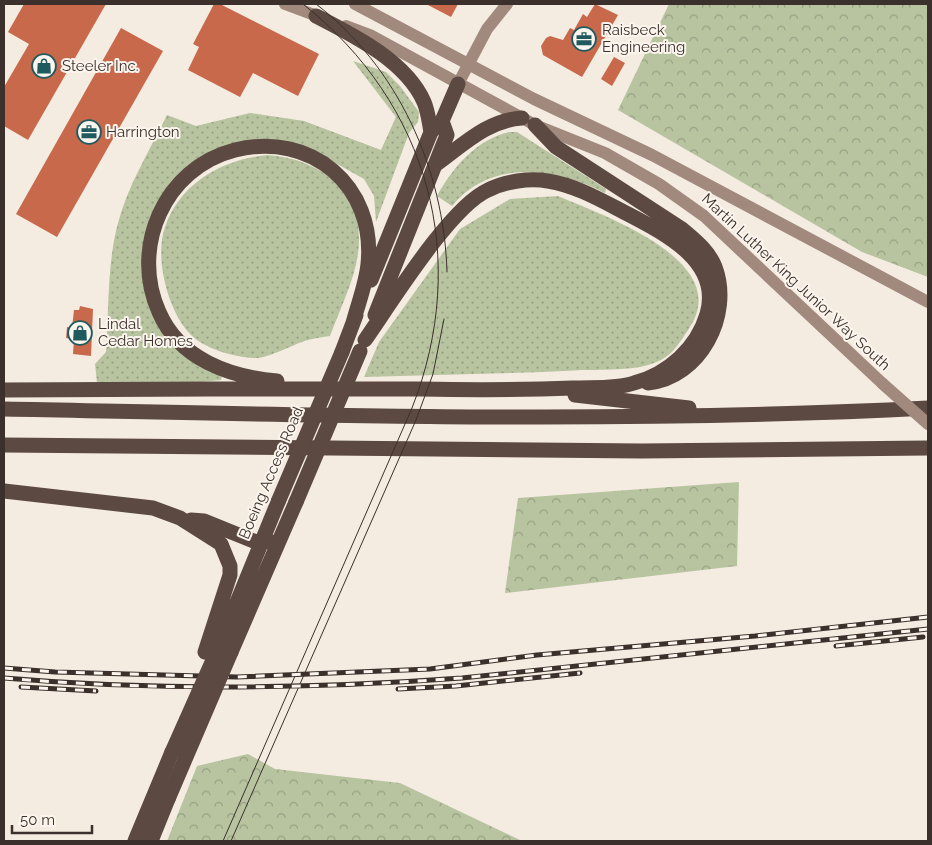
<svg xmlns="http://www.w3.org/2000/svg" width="932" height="845" viewBox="0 0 932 845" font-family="Raleway,sans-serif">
  <defs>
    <pattern id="grass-dots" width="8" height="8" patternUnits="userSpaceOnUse" patternTransform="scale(1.25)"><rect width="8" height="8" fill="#b8c4a0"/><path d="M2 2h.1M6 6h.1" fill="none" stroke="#97a083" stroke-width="1.8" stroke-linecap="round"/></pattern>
    <pattern id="forest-crowns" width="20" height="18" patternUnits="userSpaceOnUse" patternTransform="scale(1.25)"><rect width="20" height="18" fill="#b8c4a0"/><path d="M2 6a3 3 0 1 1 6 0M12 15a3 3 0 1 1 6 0" fill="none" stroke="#97a083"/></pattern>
  </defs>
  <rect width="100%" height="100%" fill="#f4ebe1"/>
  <path fill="url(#grass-dots)" d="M 353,61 L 386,72 L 400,86 L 419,112 L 418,122 L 409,133 L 376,222 L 374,196 L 364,179 L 314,151 L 230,146 L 200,157 L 173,180 L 159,200 L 152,216 L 148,296 L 206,369 L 222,377 L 221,380 L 200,382 L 97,383 L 95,364 L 106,352 C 109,310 107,264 118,223 C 128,185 150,150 167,115 L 196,126 L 250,113 L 304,121 L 381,150 L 396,117 Z
    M 509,132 L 517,132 L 606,189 L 605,193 C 556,168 492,158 452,206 L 437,196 C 453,167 476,140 509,132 Z
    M 268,155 C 316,159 360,186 359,240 C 359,272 341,306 330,336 C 323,337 315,338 308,340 C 293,344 268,359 254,358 C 234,357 205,349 191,335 C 168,312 154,258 165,227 C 180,183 223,159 268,155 Z
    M 558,196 C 602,215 733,260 690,327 C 675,350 669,361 640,367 C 616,371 589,369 564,371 C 497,374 431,375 364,377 L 379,342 L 460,229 L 510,199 Z"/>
  <path fill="url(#forest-crowns)" d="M 669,4 L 928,4 L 928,277 L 862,252 L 618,110 Z
    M 739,482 L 737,566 L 505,593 L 518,498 Z
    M 248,754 L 275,769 L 400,783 L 522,841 L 167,841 L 197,766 Z"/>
  <path fill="#c8694b" d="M 24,4 L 106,4 L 28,140 L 4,126 L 4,87 L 29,44 L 8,32 Z
    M 214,4 L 220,4 L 319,54 L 298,96 L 253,73 L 240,97 L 188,70 L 199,47 L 193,44 Z
    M 426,4 L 458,4 L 451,17 Z
    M 595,4 L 618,15 L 582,77 L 543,55 L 541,46 L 546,38 L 550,36 L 563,40 L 570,28 L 574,30 L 583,14 L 587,17 Z
    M 121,28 L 163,51 L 57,237 L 16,214 Z
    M 614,57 L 625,63 L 612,86 L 601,79 Z
    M 80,306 L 93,309 L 91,356 L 73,354 L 74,339 L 66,338 L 67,327 L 72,328 L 74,310 L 79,310 Z"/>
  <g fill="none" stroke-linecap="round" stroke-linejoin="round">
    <path stroke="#a18a7d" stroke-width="12" d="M 285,4 L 325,19
      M 355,4 L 534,99 L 652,155 L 928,302
      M 346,26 L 370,35 L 535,125 L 605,153 L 659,184 L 704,216 L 883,384
      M 458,84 L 487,29 L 507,4"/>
    <path stroke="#5c4a42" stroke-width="15" d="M 316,16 C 353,35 406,61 424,102 C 428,111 429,122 431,132
      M 535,125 L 556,147 L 682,229 C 695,240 709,251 715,267 C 733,315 700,378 648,383
      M 435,165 C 462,146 487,120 522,118
      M 371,280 L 431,132 L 442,121 L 458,84
      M 375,315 L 447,135 L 442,121
      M 342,352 L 356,315
      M 277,381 C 230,377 179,359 159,312 C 130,248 164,168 235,150 C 311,131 376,186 368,264 C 366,284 358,304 353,323
      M 4,390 C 143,389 281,389 420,389 C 471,390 522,390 573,388 C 593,387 616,389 634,383 C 668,374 697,348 707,314 C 723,260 660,231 622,211 C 599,199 574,185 548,181 C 529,178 506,181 488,190 C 450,207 391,303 365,340
      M 575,395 L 689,408
      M 4,409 C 312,415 620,424 928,408
      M 4,445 L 642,451 L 928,448
      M 4,491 L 153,508 L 180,518 L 221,544 L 230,566 L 230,575 L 205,652
      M 191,520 L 204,521 L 261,544 L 268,540
      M 217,651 L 278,502
      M 231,652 L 296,502
      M 135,841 L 172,752
      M 151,841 L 168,799"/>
    <path stroke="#3b302b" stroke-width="1" d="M 316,4 C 398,67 444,169 447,272
      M 223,841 L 412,408 C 471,258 429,104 303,4
      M 231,841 L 416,420 L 433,374 L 444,319"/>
    <g stroke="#3b302b" stroke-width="5">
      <path id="rail" d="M 836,646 L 923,637
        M 4,668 L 55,672 L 237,677 L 430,669 L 537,655 L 755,636 L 928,617
        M 4,678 C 157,691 309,689 462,678 L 928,629
        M 21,687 L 96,691
        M 398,689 L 456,686 L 580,673"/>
    </g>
    <use href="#rail" stroke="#fbf5ee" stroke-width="3" stroke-dasharray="9" stroke-linecap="butt"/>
    <path stroke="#a18a7d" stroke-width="12" d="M 883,384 L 928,424"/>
    <path stroke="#5c4a42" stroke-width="15" d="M 278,502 L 342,352
      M 296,502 L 360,351
      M 172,752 L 217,651
      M 168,799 L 231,652"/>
  </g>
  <defs>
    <g id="office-ring" transform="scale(1.25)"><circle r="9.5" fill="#fbf5ee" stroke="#1f5a5e" stroke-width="1.5"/><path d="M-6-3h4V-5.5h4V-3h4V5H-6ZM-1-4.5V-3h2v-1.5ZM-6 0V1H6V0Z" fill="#1f5a5e"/></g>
    <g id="shop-ring" transform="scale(1.25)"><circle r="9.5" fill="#fbf5ee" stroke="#1f5a5e" stroke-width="1.5"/><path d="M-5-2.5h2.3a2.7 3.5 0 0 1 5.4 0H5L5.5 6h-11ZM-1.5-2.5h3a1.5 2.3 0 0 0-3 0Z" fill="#1f5a5e"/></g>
  </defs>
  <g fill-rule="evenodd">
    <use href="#office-ring" x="584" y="39"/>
    <use href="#shop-ring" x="44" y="66"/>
    <use href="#office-ring" x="89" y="132"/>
    <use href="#shop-ring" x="80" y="333"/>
  </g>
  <g text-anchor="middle" stroke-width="4" stroke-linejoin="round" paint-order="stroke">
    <g font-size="15" fill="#3b302b" stroke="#fbf5ee" text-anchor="start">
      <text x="602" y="35">Raisbeck<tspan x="602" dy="17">Engineering</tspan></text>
      <text x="62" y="71">Steeler Inc.</text>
      <text x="106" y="137">Harrington</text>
      <text x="98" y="329">Lindal<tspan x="98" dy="17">Cedar Homes</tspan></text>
    </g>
    <g font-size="15" fill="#3b302b" stroke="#fbf5ee">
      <text transform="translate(796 282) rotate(43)" y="5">Martin Luther King Junior Way South</text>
      <text transform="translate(271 473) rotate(-67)" y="5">Boeing Access Road</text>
    </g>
  </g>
  <rect width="932" height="845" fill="none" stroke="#3b302b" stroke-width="10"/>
  <path d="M12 825v8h80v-8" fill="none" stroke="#3b302b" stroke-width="2.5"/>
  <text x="20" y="825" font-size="15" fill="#3b302b" stroke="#fbf5ee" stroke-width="4" paint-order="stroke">50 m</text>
</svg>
